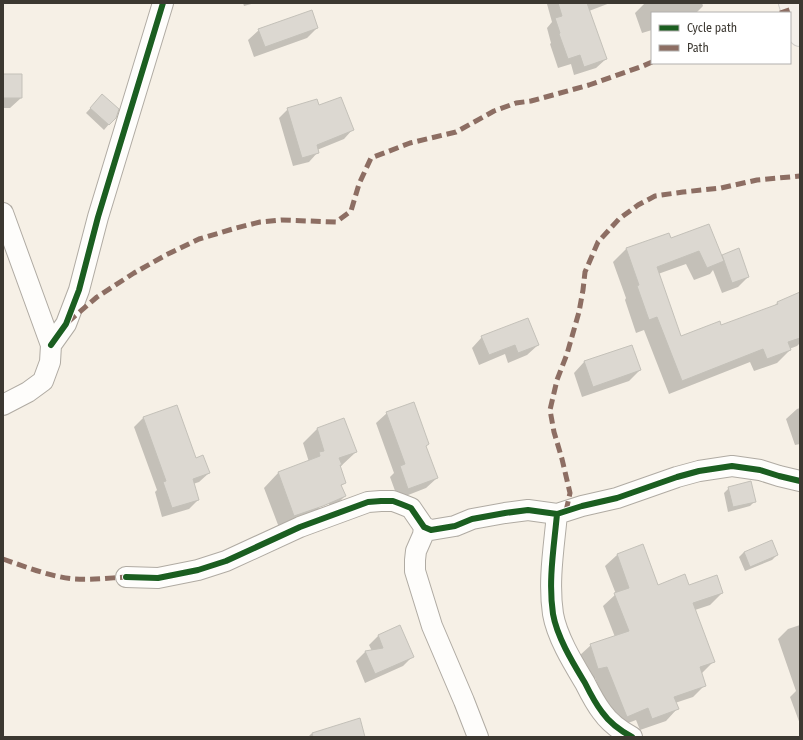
<svg xmlns="http://www.w3.org/2000/svg" width="803" height="740" viewBox="0 0 803 740" font-family="'Fira Sans Condensed',sans-serif">
  <rect width="100%" height="100%" fill="#f6f0e6"/>
  <path fill="#0003" fill-rule="evenodd" d="M 243,3 L 255,3 L 244,6 Z
    M 548,3 L 610,3 L 589,11 L 606,59 L 596,68 L 574,75 L 571,64 L 558,68 L 550,44 L 551,43 L 547,28 L 552,22 L 547,4 Z
    M 645,3 L 702,3 L 703,6 L 696,13 L 652,13 L 652,30 L 642,33 L 635,13 Z
    M 317,28 L 307,38 L 254,57 L 248,40 L 259,30 Z
    M 3,75 L 21,98 L 10,108 L 3,108 Z
    M 97,101 L 115,117 L 104,130 L 86,113 Z
    M 318,106 L 353,129 L 344,139 L 317,150 L 318,152 L 309,162 L 293,166 L 279,118 L 288,109 Z
    M 668,234 L 670,240 L 721,257 L 722,255 L 748,277 L 738,287 L 722,293 L 713,270 L 710,274 L 694,280 L 686,264 L 658,274 L 680,338 L 721,326 L 773,307 L 777,303 L 798,294 L 800,299 L 800,343 L 797,346 L 789,349 L 790,350 L 777,363 L 754,371 L 750,362 L 669,394 L 644,330 L 636,333 L 625,300 L 626,298 L 613,262 L 626,249 Z
    M 482,337 L 538,345 L 527,355 L 508,363 L 505,354 L 479,365 L 472,348 Z
    M 631,346 L 640,370 L 629,381 L 582,397 L 574,373 L 584,362 Z
    M 800,408 L 800,444 L 795,445 L 786,419 L 797,409 Z
    M 387,413 L 428,444 L 425,447 L 437,478 L 426,488 L 398,499 L 390,477 L 394,473 L 376,423 Z
    M 144,417 L 195,459 L 209,473 L 199,482 L 193,484 L 198,500 L 189,509 L 162,517 L 155,492 L 157,490 L 134,427 Z
    M 343,420 L 356,452 L 341,466 L 339,467 L 345,483 L 341,486 L 345,496 L 331,510 L 280,530 L 264,488 L 278,473 L 309,462 L 303,443 L 317,429 ZM 329,502 L 329,505 L 319,509 L 318,507 Z
    M 729,488 L 755,501 L 750,506 L 728,512 L 724,493 Z
    M 642,545 L 658,586 L 688,586 L 722,593 L 710,605 L 695,610 L 713,662 L 701,674 L 705,685 L 693,697 L 675,703 L 677,709 L 666,721 L 640,730 L 636,720 L 615,728 L 595,678 L 586,680 L 579,656 L 591,645 L 615,637 L 603,606 L 616,594 L 605,566 L 617,555 Z
    M 744,552 L 777,555 L 772,560 L 745,571 L 739,557 Z
    M 800,625 L 800,724 L 790,697 L 796,691 L 778,639 L 788,629 Z
    M 378,636 L 412,657 L 403,666 L 365,683 L 356,661 L 365,652 L 372,651 L 369,645 Z
    M 359,720 L 364,737 L 308,737 L 311,734 Z"/>
  <path fill="#dcd8d1" stroke="#c4c1b9" d="M 558,3 L 587,3 L 607,59 L 584,67 L 580,55 L 568,59 L 559,34 L 560,33 L 555,18 L 562,16 Z
    M 312,10 L 318,28 L 265,47 L 258,29 Z
    M 3,74 L 22,74 L 22,98 L 3,98 Z
    M 102,94 L 119,109 L 116,118 L 109,125 L 90,108 Z
    M 341,97 L 354,130 L 317,145 L 319,153 L 302,158 L 287,108 L 317,99 L 319,105 Z
    M 709,224 L 724,261 L 707,268 L 699,251 L 657,267 L 681,336 L 720,321 L 721,325 L 778,304 L 777,302 L 800,292 L 800,338 L 788,342 L 791,350 L 767,359 L 763,349 L 682,381 L 657,317 L 649,320 L 637,286 L 639,285 L 626,248 L 669,233 L 671,238 Z
    M 739,248 L 749,277 L 732,283 L 722,255 Z
    M 528,318 L 539,345 L 518,353 L 515,345 L 489,355 L 481,336 Z
    M 632,345 L 641,370 L 593,387 L 584,361 Z
    M 414,402 L 429,444 L 426,446 L 438,478 L 408,489 L 400,466 L 405,464 L 386,412 Z
    M 177,405 L 196,458 L 203,455 L 210,473 L 193,479 L 199,500 L 172,508 L 163,482 L 166,481 L 143,417 Z
    M 344,418 L 357,452 L 339,458 L 342,465 L 340,465 L 346,483 L 341,485 L 346,496 L 323,506 L 294,516 L 278,472 L 320,456 L 319,452 L 324,451 L 317,428 Z
    M 751,481 L 756,502 L 733,507 L 728,487 Z
    M 772,540 L 778,555 L 750,567 L 744,552 Z
    M 643,544 L 658,585 L 685,574 L 689,585 L 717,575 L 723,593 L 693,603 L 715,662 L 700,667 L 706,686 L 674,697 L 679,709 L 652,719 L 648,708 L 627,717 L 607,667 L 598,669 L 590,644 L 629,631 L 614,593 L 629,588 L 617,554 Z
    M 400,625 L 414,657 L 375,674 L 365,651 L 383,648 L 378,635 Z
    M 360,718 L 365,737 L 313,737 L 312,733 Z"/>
  <g fill="none" stroke-linecap="round" stroke-linejoin="round">
    <g stroke="#b0aba3" stroke-width="22">
      <path id="minor" d="M 3,213 L 51,345 L 50,362 L 43,381 L 28,392 L 3,405
        M 51,345 L 66,324 L 79,290 L 98,217 L 163,3
        M 557,514 C 554,547 548,581 553,614 C 557,637 573,663 585,683 C 590,693 595,703 602,712 C 609,722 621,731 632,737
        M 424,527 L 423,535 L 416,551 L 415,560 L 415,571 L 432,626 L 464,701 L 478,737
        M 126,577 L 158,578 L 198,570 L 226,561 L 300,527 L 368,502 L 381,501 L 393,501 L 401,504 L 411,508 L 424,527 L 431,530 L 455,526 L 472,519 L 505,513 L 528,510 L 557,514 L 582,506 L 617,498 L 677,477 L 699,471 L 732,466 L 760,470 L 779,476 L 800,481"/>
    </g>
    <g stroke="#d1cec9" stroke-width="24">
      <path id="trunk" d="M 790,3 L 800,35"/>
    </g>
    <use href="#minor" stroke="#fefdfb" stroke-width="20"/>
    <use href="#trunk" stroke="#f4f0ea" stroke-width="22"/>
    <path stroke="#8d6e63" stroke-width="5" stroke-dasharray="10 5" stroke-linecap="butt" d="M 780,13 L 792,9
      M 68,322 L 97,297 L 134,273 L 166,255 L 199,239 L 236,228 L 260,222 L 281,220 L 336,222 L 351,211 L 359,184 L 371,158 L 410,143 L 456,132 L 494,111 L 516,103 L 531,101 L 553,95 L 589,85 L 643,66 L 652,62
      M 566,511 L 570,493 L 562,459 L 554,432 L 550,410 L 557,380 L 567,354 L 579,312 L 583,290 L 585,272 L 598,242 L 619,219 L 638,205 L 655,196 L 683,192 L 721,188 L 757,180 L 800,176
      M 3,559 C 26,567 51,577 75,579 C 92,580 109,578 126,577"/>
    <g stroke="#fff" stroke-width="8">
      <path id="cycleway" d="M 51,345 L 66,324 L 79,290 L 98,217 L 163,3
        M 557,514 C 554,547 548,581 553,614 C 557,637 573,663 585,683 C 590,693 595,703 602,712 C 609,722 621,731 632,737
        M 126,577 L 158,578 L 198,570 L 226,561 L 300,527 L 368,502 L 381,501 L 393,501 L 401,504 L 411,508 L 424,527 L 431,530 L 455,526 L 472,519 L 505,513 L 528,510 L 557,514 L 582,506 L 617,498 L 677,477 L 699,471 L 732,466 L 760,470 L 779,476 L 800,481"/>
    </g>
    <use href="#cycleway" stroke="#1b5e20" stroke-width="6"/>
  </g>
  <rect width="803" height="740" fill="none" stroke="#3c3831" stroke-width="8"/>
  <rect x="651" y="12" width="140" height="52" fill="#ffffff" stroke="#b1afad"/>
  <rect x="659" y="25" width="20" height="6" fill="#1b5e20" stroke="#b1afad"/>
  <text x="687" y="32" font-size="12" fill="#3c3831">Cycle path</text>
  <rect x="659" y="45" width="20" height="6" fill="#8d6e63" stroke="#b1afad"/>
  <text x="687" y="52" font-size="12" fill="#3c3831">Path</text>
</svg>
